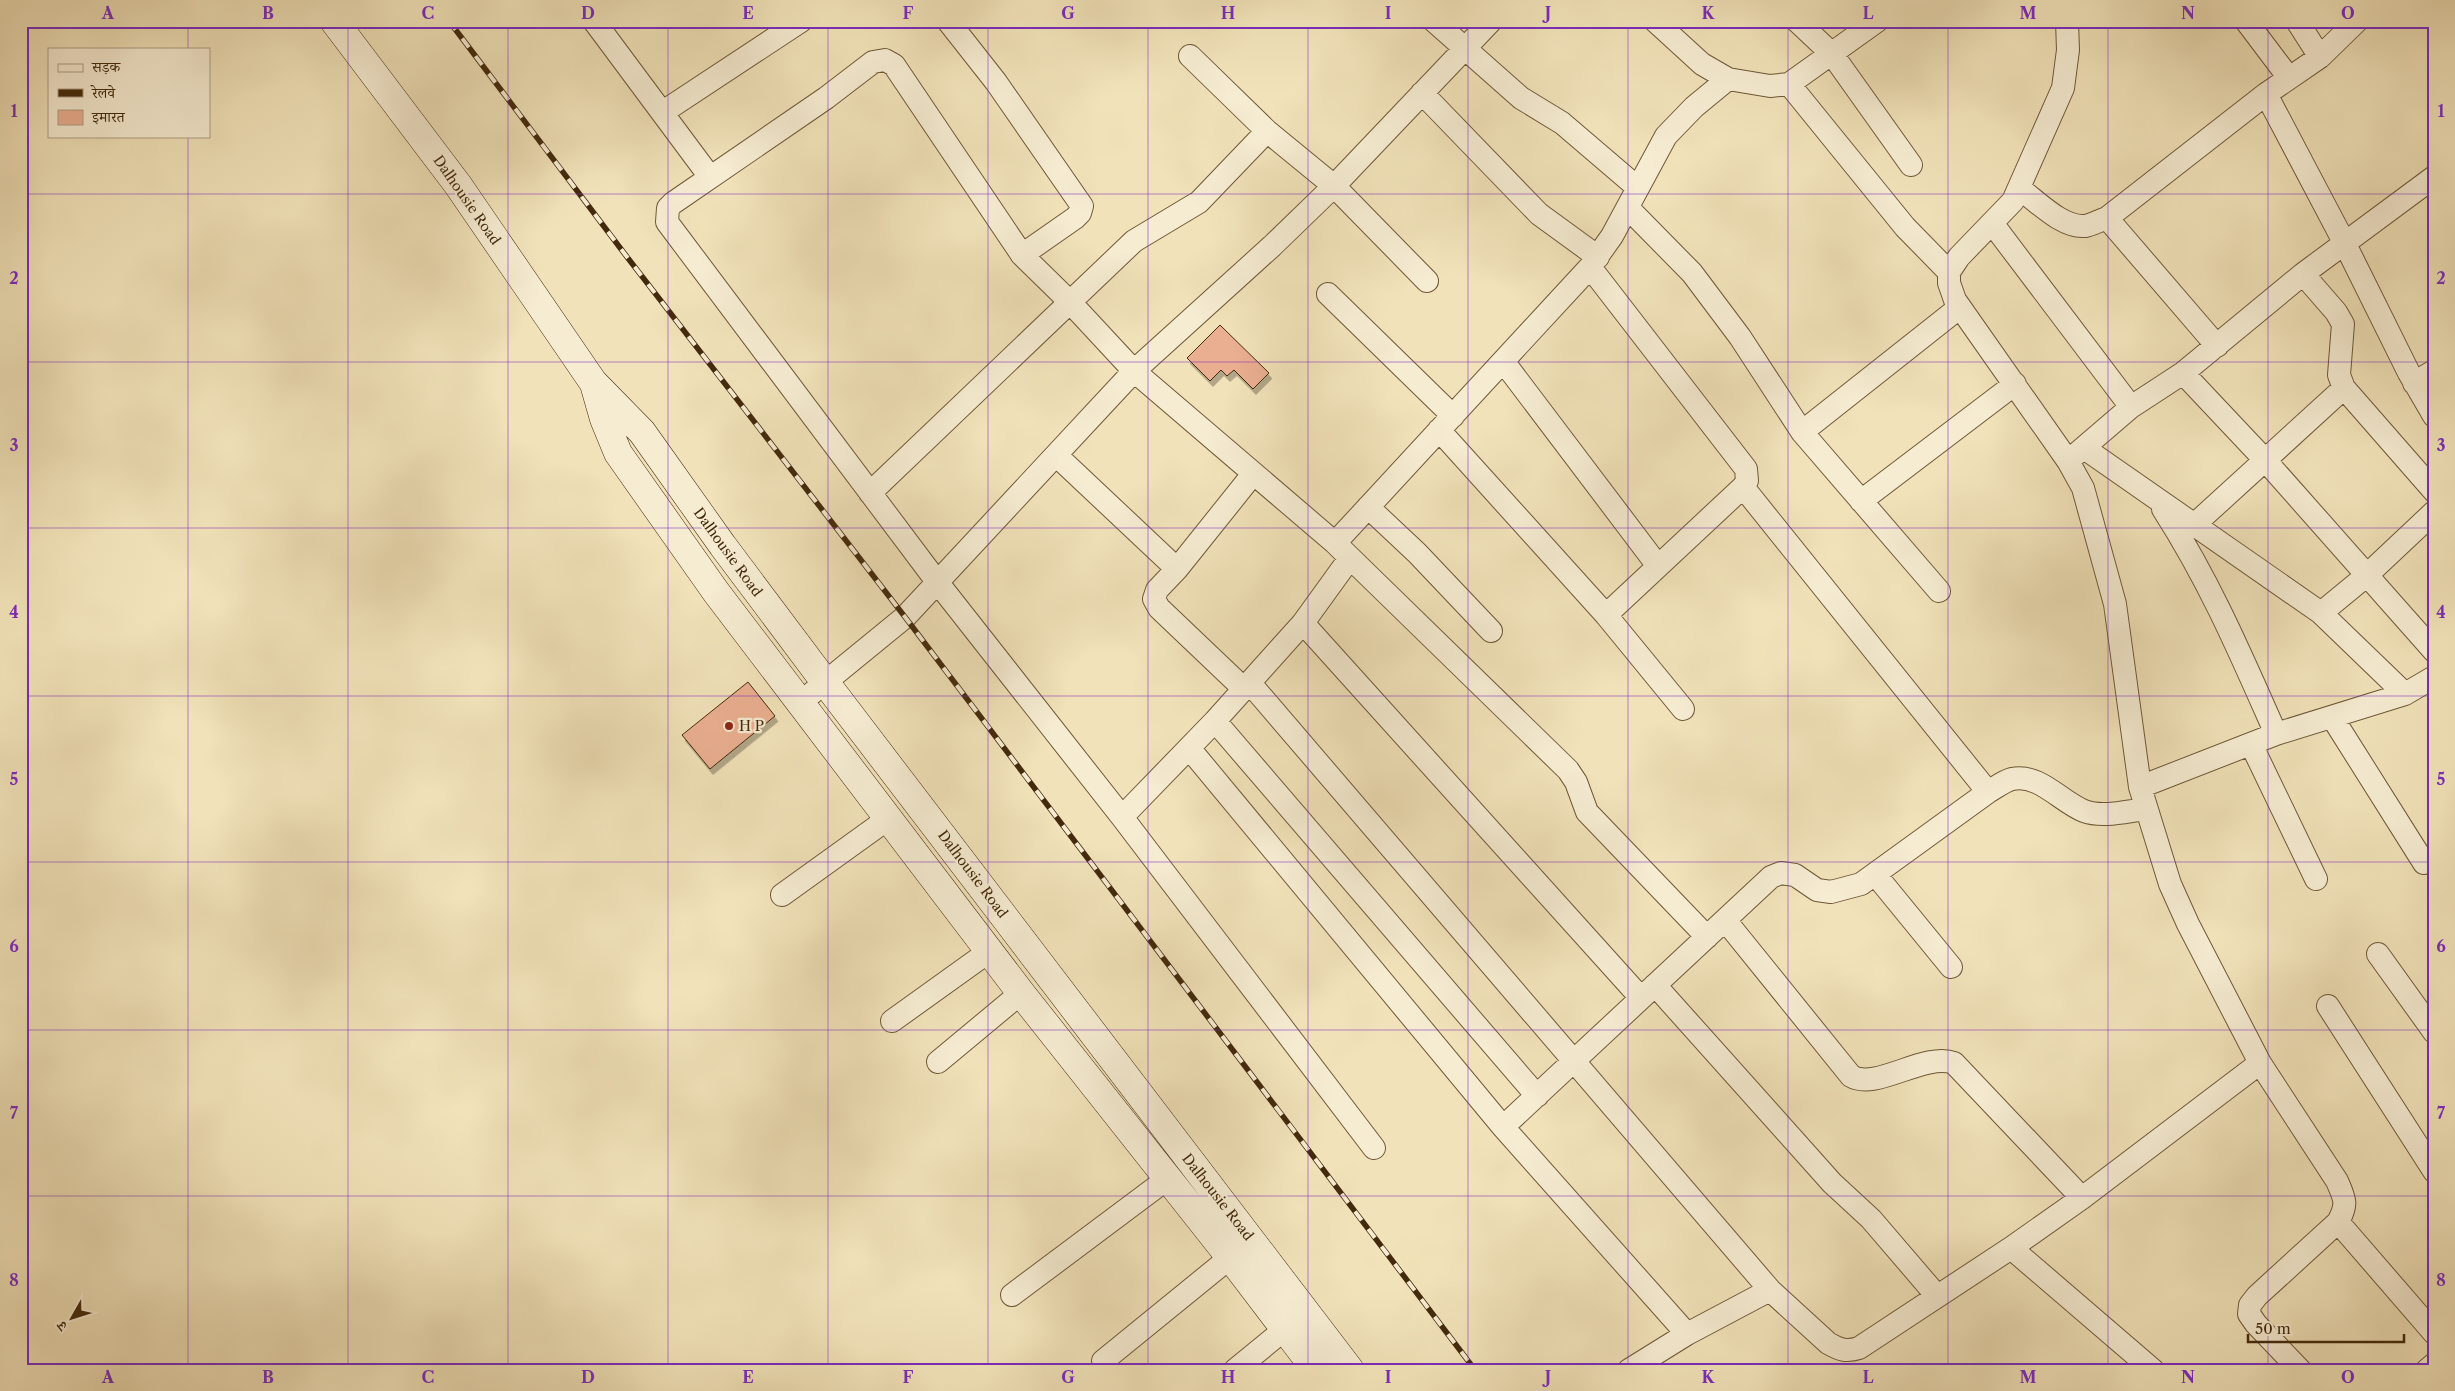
<svg xmlns="http://www.w3.org/2000/svg" width="2455" height="1391" viewBox="0 0 2455 1391" font-family="'Libre Caslon Text','Noto Serif Devanagari',serif">
  <defs>
    <filter id="shadow"><feDropShadow dx="3" dy="5.5" stdDeviation="0" flood-color="#0004"/></filter>
  </defs>
  <rect width="100%" height="100%" fill="#f1e2b9"/>
  <filter id="stains"><feTurbulence type="fractalNoise" baseFrequency=".004" numOctaves="4"/><feColorMatrix values="0 0 0 0 .2 0 0 0 0 .09 0 0 0 0 .02 0 0 0 .5 -.17"/></filter>
  <radialGradient id="worn" r=".72"><stop offset=".6" stop-color="#630" stop-opacity="0"/><stop offset="1" stop-color="#630" stop-opacity=".3"/></radialGradient>
  <path fill="#eaaf91" stroke="#432a0c" filter="url(#shadow)" d="M 1220,325 L 1269,373 L 1253,389 L 1234,370 L 1227,376 L 1221,370 L 1210,381 L 1187,358 Z
    M 748,682 L 775,716 L 710,769 L 682,735 Z"/>
  <g fill="none" stroke-linecap="round" stroke-linejoin="round">
    <g stroke="#6e5837" stroke-width="24">
      <path id="street" d="M 594,21 L 710,177
        M 948,21 L 996,82 L 1082,206 L 1080,213 L 1075,218 L 1022,255
        M 1434,21 L 1521,98 L 1562,123 L 1638,188
        M 1655,21 L 1702,64 L 1728,79 L 1770,86 L 1789,84 L 1877,21
        M 1797,21 L 1832,54 L 1911,165
        M 2067,21 L 2068,50 L 2063,88 L 2013,201 L 1959,257 L 1949,272 L 1949,283 L 1955,300 L 2068,461 L 2083,488 L 2115,604 L 2140,787 L 2170,884 L 2188,924 L 2260,1063 L 2337,1181 C 2345,1199 2348,1204 2338,1222 L 2257,1296 L 2250,1305 L 2249,1314 L 2256,1324 L 2300,1370
        M 2246,21 L 2289,78
        M 2297,21 L 2320,57
        M 1190,56 L 1267,131 L 1334,186 L 1427,281
        M 1789,84 L 1905,227 L 1949,272
        M 1422,93 L 1539,214 L 1598,257
        M 2266,94 L 2344,242 L 2409,373 L 2434,416
        M 663,112 L 801,21
        M 2020,189 C 2037,201 2062,228 2085,226 C 2092,225 2100,220 2107,218 L 2266,94 L 2320,57 L 2357,21
        M 1628,208 L 1692,273 L 1740,337 L 1802,432 L 1939,591
        M 2107,218 L 2217,346
        M 1992,223 L 2131,407
        M 1590,267 L 1746,469 L 1747,481 L 1743,487 L 1606,615
        M 2303,274 L 2336,312 L 2343,324 L 2339,375 L 2344,388 L 2434,491
        M 1328,294 L 1453,416
        M 1503,361 L 1658,566
        M 2183,373 L 2265,460 L 2434,651
        M 2414,383 L 2434,371
        M 1439,430 L 1606,615 L 1683,709
        M 1802,432 L 1960,307
        M 2084,448 L 2321,613 L 2405,694
        M 1057,456 L 1177,569
        M 2068,461 L 2131,407 L 2183,373 L 2303,274 L 2434,177
        M 1743,487 L 1988,792
        M 870,493 L 1134,241 L 1199,202 L 1267,131
        M 1861,501 L 2015,384
        M 1368,507 L 1417,553 L 1491,631
        M 2163,509 C 2210,582 2241,655 2276,734
        M 2194,525 L 2344,388
        M 1335,543 L 1590,267 L 1612,236 L 1666,136 L 1694,107 L 1728,79
        M 2321,613 L 2366,576 L 2434,512
        M 1303,623 L 1641,998
        M 1249,682 L 1770,1290 L 1828,1343 C 1840,1350 1846,1352 1859,1348 L 2011,1248 L 2082,1198 L 2260,1063
        M 1243,688 L 1159,608 L 1154,599 L 1157,590 L 1177,569 L 1253,474
        M 801,702 L 905,617 L 1134,371 L 1272,246 L 1334,186 L 1491,21
        M 2332,717 L 2424,863
        M 1215,721 L 1537,1096
        M 2251,744 L 2316,879
        M 1189,748 L 1503,1127 L 1687,1334
        M 2140,787 L 2276,734 L 2405,694 L 2434,677
        M 1122,817 L 1215,721 L 1303,623 L 1350,558
        M 1875,874 L 1951,967
        M 782,895 L 889,818
        M 1725,920 L 1851,1076 C 1876,1091 1924,1052 1954,1063 L 2082,1198
        M 2378,954 L 2434,1032
        M 1655,985 L 1832,1183 L 1871,1219 L 1937,1296
        M 2328,1006 L 2434,1171
        M 892,1021 L 991,950
        M 938,1062 L 1021,993
        M 1503,1127 L 1771,877 L 1781,873 L 1795,875 L 1817,890 L 1831,892 L 1861,884 L 1988,792 C 1995,788 2004,781 2012,779 C 2039,773 2061,802 2084,811 C 2103,818 2127,811 2146,809
        M 1374,1148 L 1122,817 L 938,583 L 667,222 L 668,208 L 673,203 L 826,98 L 873,62 L 885,60 L 894,65 L 1022,255 L 1069,301 L 1134,371 L 1335,543 L 1568,770 L 1576,782 L 1587,812 L 1707,937
        M 2338,1222 L 2434,1333
        M 2011,1248 L 2153,1370
        M 1012,1295 L 1167,1179
        M 1103,1361 L 1243,1247
        M 1235,1370 L 1285,1329
        M 1629,1370 L 1687,1334 L 1770,1290
        M 2427,1370 L 2434,1364"/>
    </g>
    <g stroke="#432a0c" stroke-width="29">
      <path id="secondary" d="M 334,21 L 458,185 L 593,382 L 642,432 L 723,546 L 825,682 L 1350,1370
        M 594,384 L 604,419 L 618,453 L 716,592 L 1021,993 L 1230,1257 L 1316,1370"/>
    </g>
    <use href="#street" stroke="#f6ecd2" stroke-width="22"/>
    <use href="#secondary" stroke="#f6ecd2" stroke-width="28"/>
    <g stroke="#432a0c" stroke-width="5.5">
      <path id="rail" d="M 449,21 L 624,253 L 905,617 L 1475,1370"/>
    </g>
    <use href="#rail" stroke="#f6ecd2" stroke-width="4" stroke-dasharray="11" stroke-linecap="butt"/>
  </g>
  <path fill="none" stroke="#7b2cbf" stroke-width="1" stroke-opacity="0.55" d="M 188,21 L 188,49M 348,21 L 348,1370M 508,21 L 508,1370M 668,21 L 668,1370M 828,21 L 828,1370M 988,21 L 988,1370M 1148,21 L 1148,1370M 1308,21 L 1308,1370M 1468,21 L 1468,1370M 1628,21 L 1628,1370M 1788,21 L 1788,1370M 1948,21 L 1948,1370M 2108,21 L 2108,1370M 2268,21 L 2268,1370M 188,136 L 188,1370M 21,194 L 2434,194M 21,362 L 2434,362M 21,528 L 2434,528M 21,696 L 2434,696M 21,862 L 2434,862M 21,1030 L 2434,1030M 21,1196 L 2434,1196"/>
  <circle fill="#8f2418" stroke="#f6ecd2" stroke-width="2" cx="729" cy="726" r="5"/>
  <g text-anchor="middle" stroke-width="4.5" stroke-linejoin="round" paint-order="stroke">
    <g font-size="14" fill="#432a0c" stroke="#f6ecd2">
      <text transform="translate(467 200) rotate(55)" y="5">Dalhousie Road</text>
      <text transform="translate(728 552) rotate(54)" y="5">Dalhousie Road</text>
      <text transform="translate(973 874) rotate(53)" y="5">Dalhousie Road</text>
      <text transform="translate(1218 1197) rotate(52)" y="5">Dalhousie Road</text>
    </g>
    <g font-size="14" fill="#432a0c" stroke="#f6ecd2" text-anchor="start">
      <text x="739" y="731">H P</text>
    </g>
  </g>
  <rect width="2455" height="1391" fill="none" stroke="#f1e2b9" stroke-width="55"/>
  <rect x="48" y="48" width="162" height="90" fill="#f6ecd2" stroke="#ae9e83"/>
  <rect x="58" y="64" width="25" height="8" fill="#f6ecd2" stroke="#ae9e83"/>
  <text x="92" y="72" font-size="15" fill="#432a0c">सड़क</text>
  <rect x="58" y="89" width="25" height="8" fill="#432a0c" stroke="#ae9e83"/>
  <text x="92" y="98" font-size="15" fill="#432a0c">रेलवे</text>
  <rect x="58" y="110" width="25" height="15" fill="#eaaf91" stroke="#ae9e83"/>
  <text x="92" y="122" font-size="15" fill="#432a0c">इमारत</text>
  <g transform="translate(72 1318) rotate(231)" stroke="#f6ecd2" stroke-width="4" paint-order="stroke">
  <path d="M0-4L9 19L0 12L-9 19Z" fill="#432a0c"/>
  <text y="-8" font-size="14" font-weight="bold" text-anchor="middle" fill="#432a0c">उ</text>
  </g>
  <path d="M2248 1334v8h156v-8" fill="none" stroke="#432a0c" stroke-width="2.5"/>
  <text x="2255" y="1334" font-size="15" fill="#432a0c" stroke="#f6ecd2" stroke-width="4" paint-order="stroke">50 m</text>
  <rect x="28" y="28" width="2400" height="1336" fill="none" stroke="#7b2cbf" stroke-width="2"/>
  <g font-size="16" text-anchor="middle" font-weight="bold" fill="#7b2cbf">
    <text x="108" y="19">A</text>
    <text x="268" y="19">B</text>
    <text x="428" y="19">C</text>
    <text x="588" y="19">D</text>
    <text x="748" y="19">E</text>
    <text x="908" y="19">F</text>
    <text x="1068" y="19">G</text>
    <text x="1228" y="19">H</text>
    <text x="1388" y="19">I</text>
    <text x="1548" y="19">J</text>
    <text x="1708" y="19">K</text>
    <text x="1868" y="19">L</text>
    <text x="2028" y="19">M</text>
    <text x="2188" y="19">N</text>
    <text x="2348" y="19">O</text>
    <text x="14" y="117">1</text>
    <text x="2441" y="117">1</text>
    <text x="14" y="284">2</text>
    <text x="2441" y="284">2</text>
    <text x="14" y="451">3</text>
    <text x="2441" y="451">3</text>
    <text x="14" y="618">4</text>
    <text x="2441" y="618">4</text>
    <text x="14" y="785">5</text>
    <text x="2441" y="785">5</text>
    <text x="14" y="952">6</text>
    <text x="2441" y="952">6</text>
    <text x="14" y="1119">7</text>
    <text x="2441" y="1119">7</text>
    <text x="14" y="1286">8</text>
    <text x="2441" y="1286">8</text>
    <text x="108" y="1383">A</text>
    <text x="268" y="1383">B</text>
    <text x="428" y="1383">C</text>
    <text x="588" y="1383">D</text>
    <text x="748" y="1383">E</text>
    <text x="908" y="1383">F</text>
    <text x="1068" y="1383">G</text>
    <text x="1228" y="1383">H</text>
    <text x="1388" y="1383">I</text>
    <text x="1548" y="1383">J</text>
    <text x="1708" y="1383">K</text>
    <text x="1868" y="1383">L</text>
    <text x="2028" y="1383">M</text>
    <text x="2188" y="1383">N</text>
    <text x="2348" y="1383">O</text>
  </g>
  <rect width="100%" height="100%" filter="url(#stains)"/>
  <rect width="100%" height="100%" fill="url(#worn)"/>
</svg>
